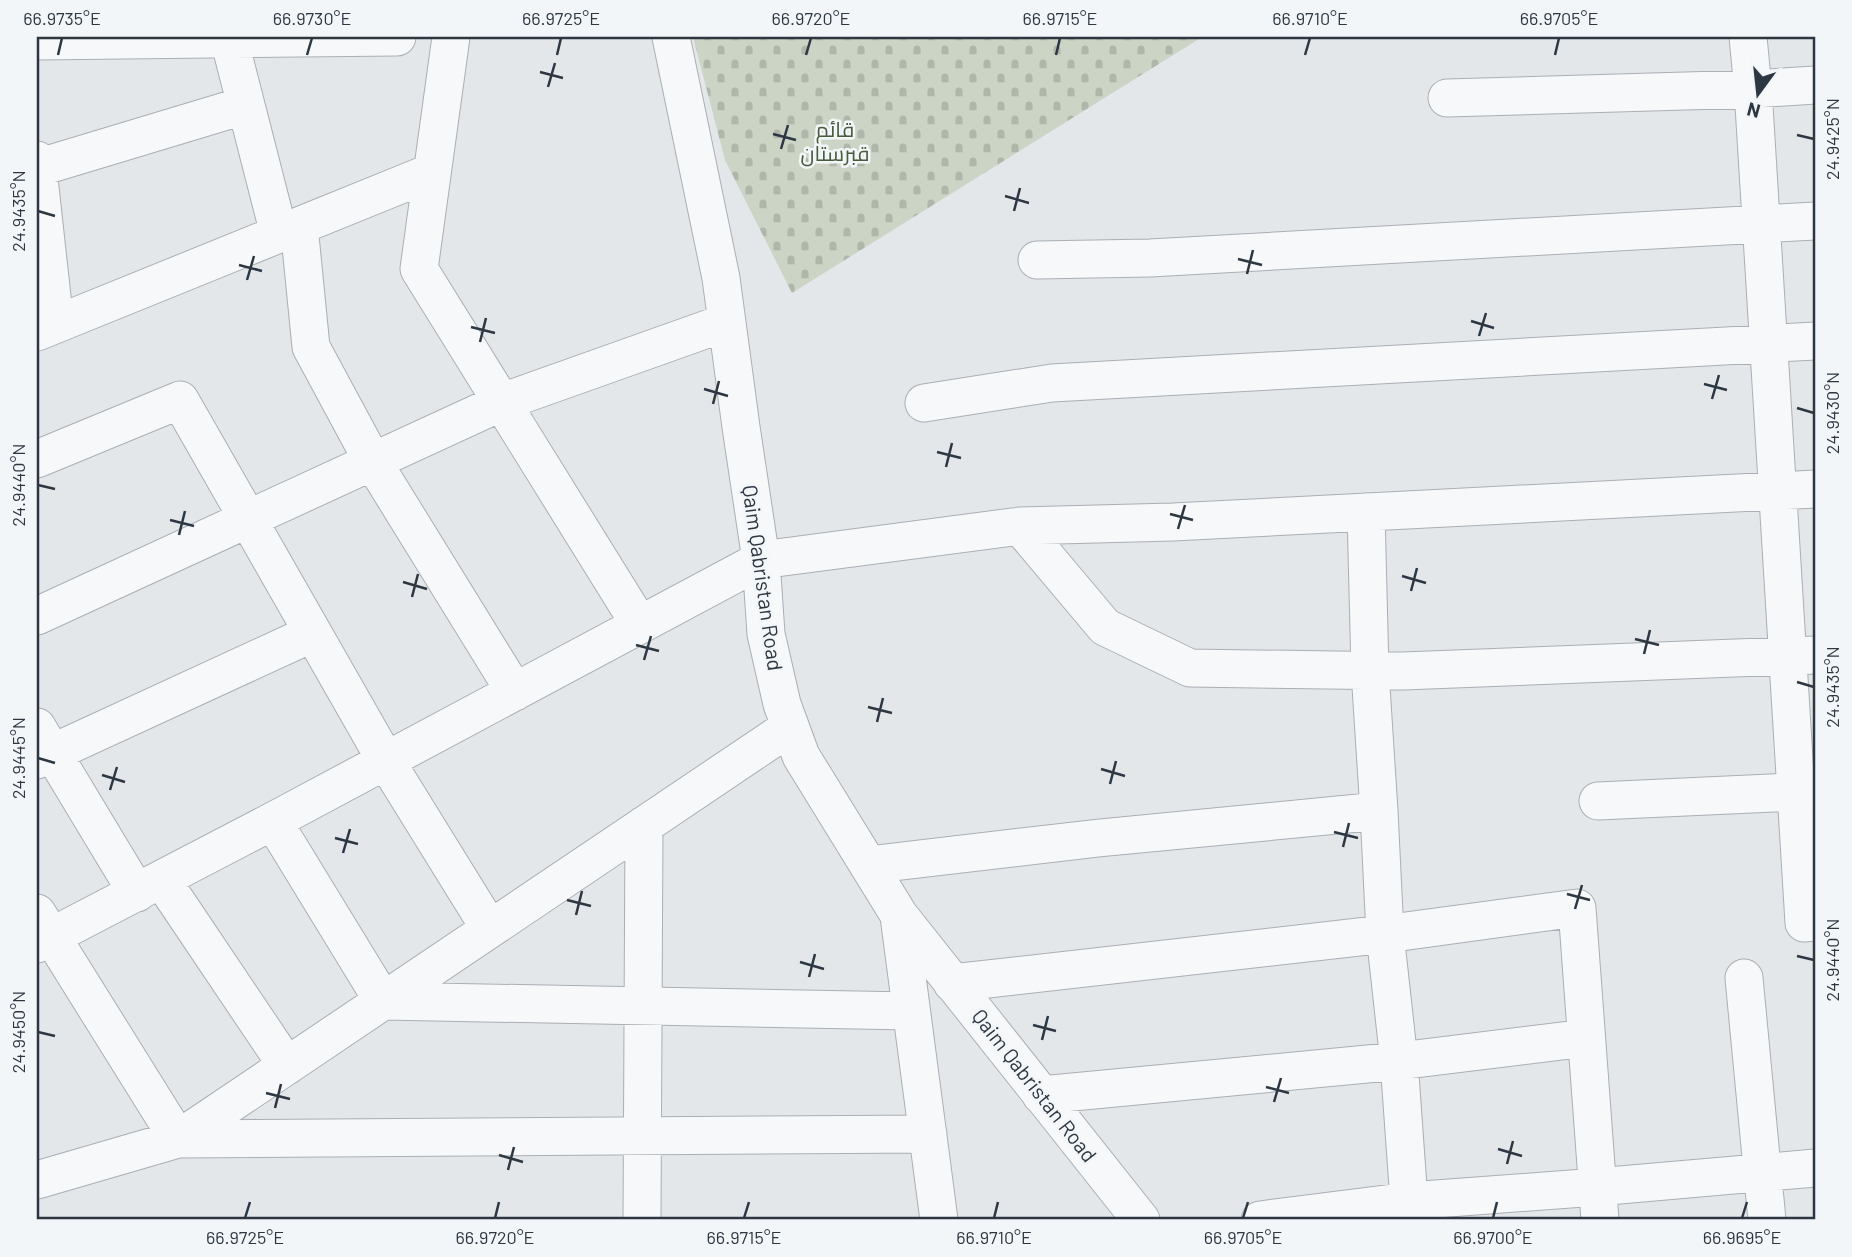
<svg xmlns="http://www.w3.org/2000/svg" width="1852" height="1257" viewBox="0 0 1852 1257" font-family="Barlow,Cairo,sans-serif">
  <defs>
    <pattern id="cemetery-stones" width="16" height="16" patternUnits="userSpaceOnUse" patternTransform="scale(1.75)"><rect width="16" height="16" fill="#cbd4c5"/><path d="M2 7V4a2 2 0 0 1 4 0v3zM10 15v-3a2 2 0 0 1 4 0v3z" fill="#afb7aa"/></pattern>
  </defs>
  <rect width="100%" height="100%" fill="#e4e7ea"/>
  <path fill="url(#cemetery-stones)" d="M 693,37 L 1202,37 L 792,293 L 725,160 Z"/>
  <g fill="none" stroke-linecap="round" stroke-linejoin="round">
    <g stroke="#a9afb4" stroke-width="39">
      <path id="minor" d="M 451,37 L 419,269 L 640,625
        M 671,37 L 721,278 L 741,427 L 761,560 L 766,634 L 782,704 L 801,756 L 899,915 L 1141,1220
        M 1748,37 L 1753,89 L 1804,923 L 1815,922
        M 229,39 L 279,234
        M 37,41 L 397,37
        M 1447,98 L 1753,89 L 1815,85
        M 37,160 L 55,324
        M 37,168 L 246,105
        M 299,226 L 311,347 L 373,462 L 515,692
        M 1037,260 L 1150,258 L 1815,221
        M 37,332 L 432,172
        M 924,403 L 1052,383 L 1815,341
        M 37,459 L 180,400 L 386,761 L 490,929
        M 1366,512 L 1370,671 L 1379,811
        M 1020,526 L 1105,627 L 1190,668 L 1403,671 L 1815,655
        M 37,616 L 502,402 L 727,322
        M 37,727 L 137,893
        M 37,760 L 313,633
        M 1598,801 L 1815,791
        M 273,821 L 383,1001 L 911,1011
        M 868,865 L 1099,838 L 1379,811 L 1385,934 L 1399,1061 L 1409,1201
        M 162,880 L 287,1066
        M 37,913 L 178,1139 L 928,1134
        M 899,916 L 939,1220
        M 37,944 L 273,821 L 761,560 L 1020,526 L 1173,522 L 1815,489
        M 1744,978 L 1767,1220
        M 952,983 L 1385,934 L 1577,908 L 1600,1220
        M 1041,1095 L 1399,1061 L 1586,1038
        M 37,1180 L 178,1139 L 790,727
        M 642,1220 L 644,825
        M 1260,1220 L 1409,1201 L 1597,1187 L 1815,1168"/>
    </g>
    <use href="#minor" stroke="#f6f8f9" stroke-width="37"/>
  </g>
  <path fill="none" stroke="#2d3742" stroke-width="2.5" d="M 58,55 L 62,38M 307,55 L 312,38M 557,55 L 561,38M 806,55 L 811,38M 1056,55 L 1060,38M 1305,55 L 1310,38M 1555,55 L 1559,38M 540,72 L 563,78M 548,87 L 555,63M 773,134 L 796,140M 1797,135 L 1814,139M 781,149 L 788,125M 1005,196 L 1029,203M 38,211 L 55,216M 1014,211 L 1020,188M 1238,259 L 1262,265M 239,265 L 262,271M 1247,274 L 1253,250M 247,280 L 254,256M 1471,321 L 1494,328M 471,327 L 495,333M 1479,336 L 1486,313M 480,342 L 486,318M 1704,384 L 1727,390M 704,389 L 728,396M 1712,399 L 1719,375M 713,404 L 719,381M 1797,408 L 1814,413M 937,452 L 961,458M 946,467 L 952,443M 38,485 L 55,489M 1170,514 L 1193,520M 170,520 L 194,526M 1178,529 L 1185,505M 179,535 L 185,511M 1402,576 L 1426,583M 403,582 L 427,589M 1411,591 L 1417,568M 412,597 L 418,574M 1635,639 L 1659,645M 636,645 L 659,651M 1644,654 L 1650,630M 644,660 L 651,636M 1797,682 L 1814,687M 868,707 L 892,713M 877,722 L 883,698M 38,758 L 55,763M 1101,769 L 1125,776M 102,775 L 125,782M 1110,784 L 1116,761M 110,790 L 117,767M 1334,832 L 1358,838M 335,838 L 358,844M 1343,847 L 1349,823M 343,853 L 350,829M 1567,894 L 1590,900M 567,900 L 591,906M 1575,909 L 1582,885M 576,915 L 582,891M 1797,956 L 1814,960M 800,962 L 824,969M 809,977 L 815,954M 1033,1025 L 1056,1031M 38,1032 L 55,1036M 1042,1040 L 1048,1016M 1266,1087 L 1289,1093M 266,1093 L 290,1099M 1274,1102 L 1281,1078M 275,1108 L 281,1084M 1498,1149 L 1522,1156M 499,1155 L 523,1162M 1507,1164 L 1513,1141M 508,1170 L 514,1147M 245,1218 L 250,1202M 495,1218 L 499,1202M 744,1218 L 749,1202M 994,1218 L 998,1202M 1243,1218 L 1248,1202M 1493,1218 L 1497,1202M 1742,1218 L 1747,1202"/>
  <g text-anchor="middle" stroke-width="5" stroke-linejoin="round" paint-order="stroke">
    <g font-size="21" fill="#465c3b" stroke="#f3f6f8">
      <text x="835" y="137">قائم<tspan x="835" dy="24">قبرستان</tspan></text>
    </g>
    <g font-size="21" fill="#2d3742" stroke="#f3f6f8">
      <text transform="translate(762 578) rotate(82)" y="7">Qaim Qabristan Road</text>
      <text transform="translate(1034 1086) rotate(52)" y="7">Qaim Qabristan Road</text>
    </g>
  </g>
  <rect width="1852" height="1257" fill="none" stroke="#f3f6f8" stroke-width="77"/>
  <g transform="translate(1758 94) rotate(195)" stroke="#f3f6f8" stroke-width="5" paint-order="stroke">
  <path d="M0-5L12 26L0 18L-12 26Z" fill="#2d3742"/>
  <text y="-10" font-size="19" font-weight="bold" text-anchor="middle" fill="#2d3742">N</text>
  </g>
  <rect x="38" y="38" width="1776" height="1180" fill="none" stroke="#2d3742" stroke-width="2.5"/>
  <g font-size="18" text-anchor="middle" fill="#2d3742">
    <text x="62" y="25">66.9735°E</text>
    <text x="312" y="25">66.9730°E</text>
    <text x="561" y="25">66.9725°E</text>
    <text x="811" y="25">66.9720°E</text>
    <text x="1060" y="25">66.9715°E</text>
    <text x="1310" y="25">66.9710°E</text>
    <text x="1559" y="25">66.9705°E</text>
    <text transform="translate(1833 139) rotate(-90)" y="6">24.9425°N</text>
    <text transform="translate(19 211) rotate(-90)" y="6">24.9435°N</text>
    <text transform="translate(1833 413) rotate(-90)" y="6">24.9430°N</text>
    <text transform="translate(19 485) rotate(-90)" y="6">24.9440°N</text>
    <text transform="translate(1833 687) rotate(-90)" y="6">24.9435°N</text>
    <text transform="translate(19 758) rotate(-90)" y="6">24.9445°N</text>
    <text transform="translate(1833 960) rotate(-90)" y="6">24.9440°N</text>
    <text transform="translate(19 1032) rotate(-90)" y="6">24.9450°N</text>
    <text x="245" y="1244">66.9725°E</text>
    <text x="495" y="1244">66.9720°E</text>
    <text x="744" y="1244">66.9715°E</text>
    <text x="994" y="1244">66.9710°E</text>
    <text x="1243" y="1244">66.9705°E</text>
    <text x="1493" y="1244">66.9700°E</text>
    <text x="1742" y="1244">66.9695°E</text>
  </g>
</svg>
